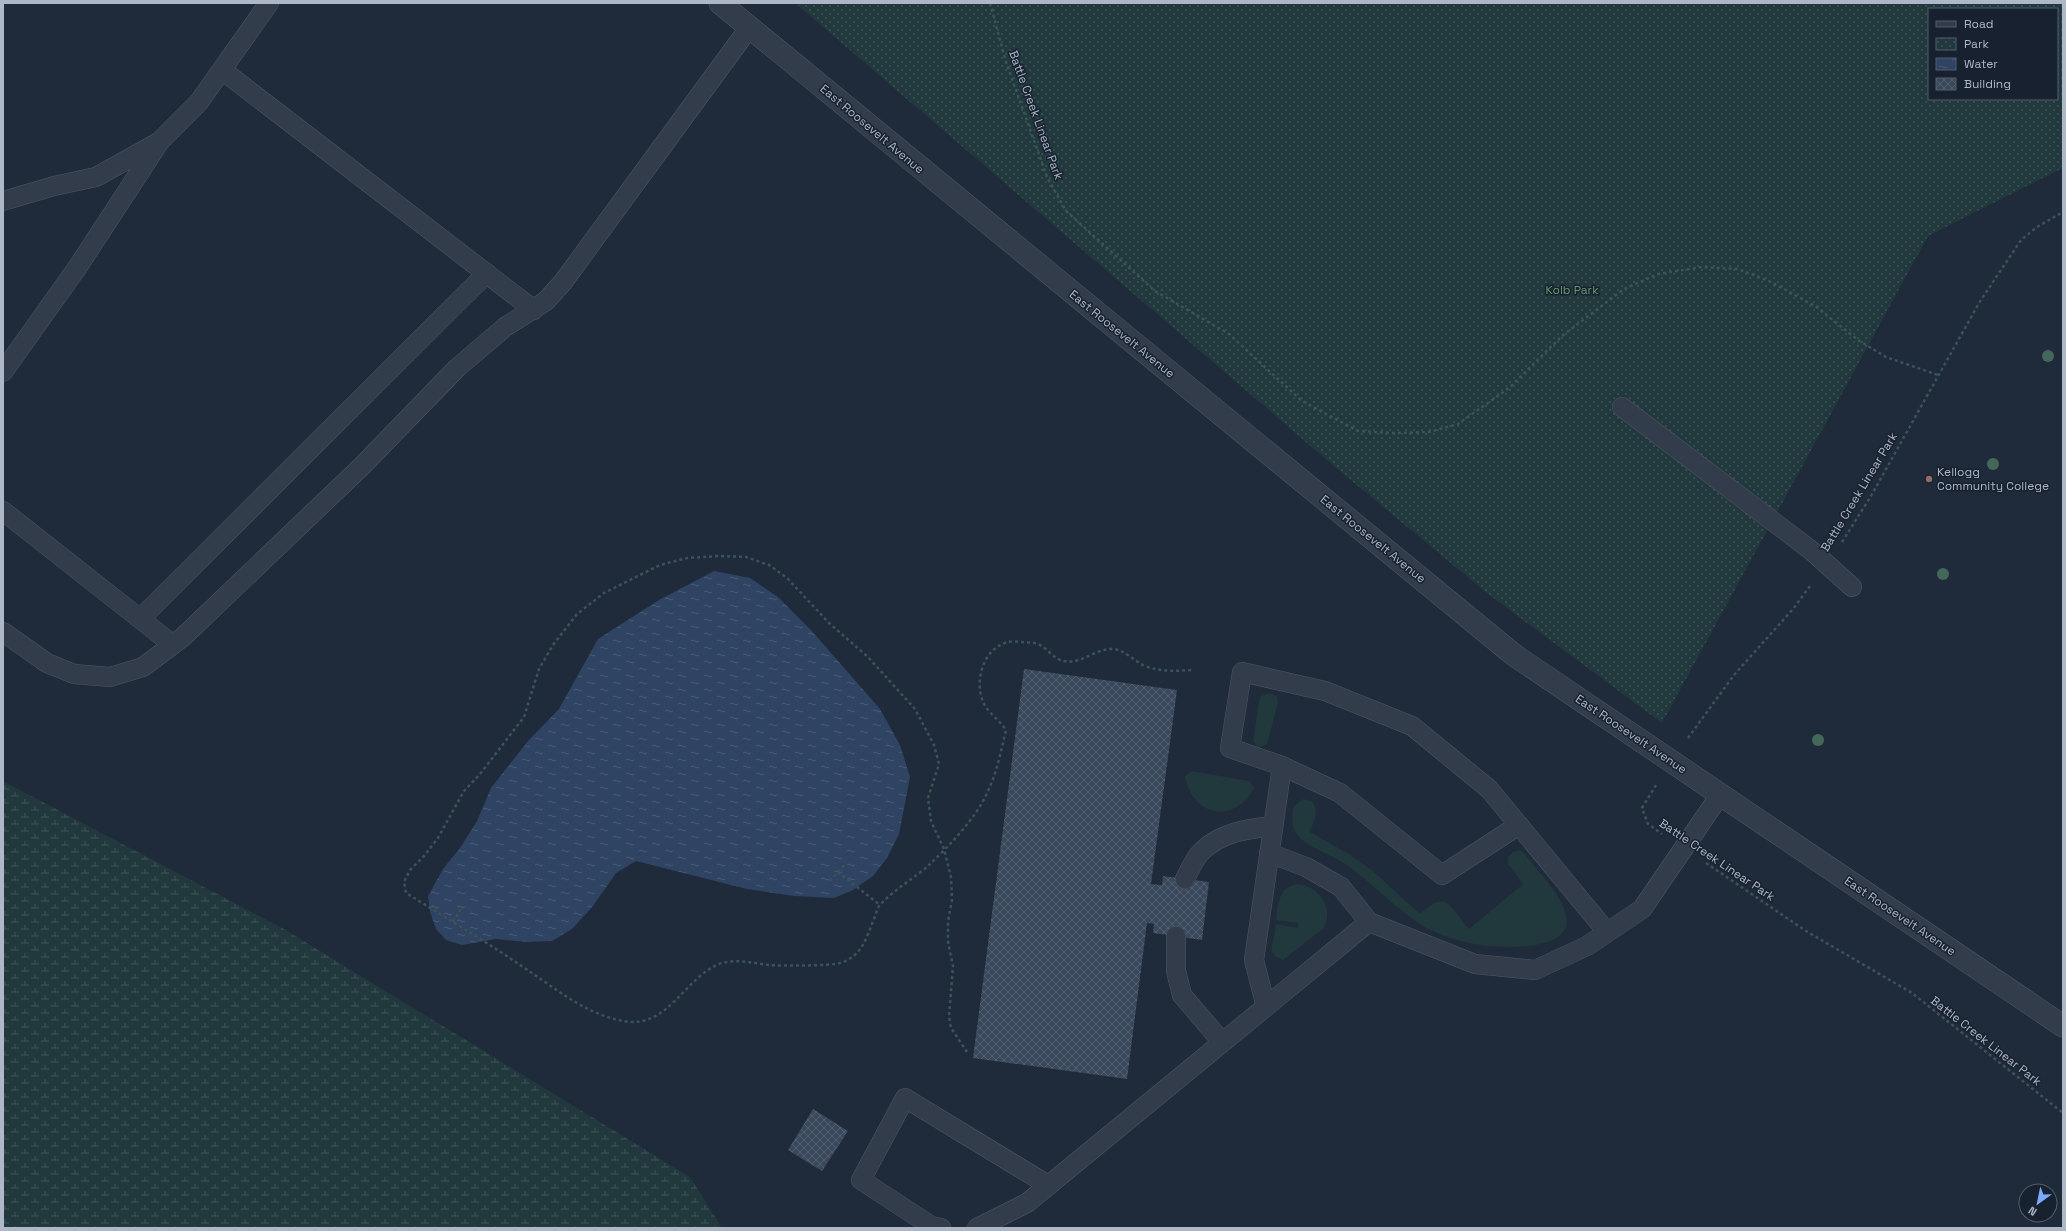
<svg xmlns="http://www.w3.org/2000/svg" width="2066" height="1231" viewBox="0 0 2066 1231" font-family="'Space Grotesk',sans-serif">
  <defs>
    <pattern id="wetland-marsh" width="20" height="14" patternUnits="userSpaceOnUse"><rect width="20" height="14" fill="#21383c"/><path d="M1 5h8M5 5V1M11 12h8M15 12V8" fill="none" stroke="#3f5357"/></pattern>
    <pattern id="park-dots" width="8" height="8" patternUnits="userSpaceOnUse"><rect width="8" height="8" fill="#21383c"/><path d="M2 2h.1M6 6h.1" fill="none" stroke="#3f5357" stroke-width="1.8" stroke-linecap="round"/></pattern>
    <pattern id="water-ripples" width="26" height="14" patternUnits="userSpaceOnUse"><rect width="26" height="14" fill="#2f4362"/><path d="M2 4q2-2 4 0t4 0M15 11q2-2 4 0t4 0" fill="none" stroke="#4a5c77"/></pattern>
    <pattern id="building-cross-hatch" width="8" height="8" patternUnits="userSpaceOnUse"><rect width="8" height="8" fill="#3a485b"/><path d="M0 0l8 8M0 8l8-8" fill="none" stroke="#546071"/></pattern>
  </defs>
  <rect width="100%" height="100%" fill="#1f2a3b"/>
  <path fill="#21383c" d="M 1269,693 L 1277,696 L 1278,703 L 1267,744 L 1258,748 L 1253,741 L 1259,701 L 1261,696 Z
    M 1192,771 L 1249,781 L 1254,787 C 1251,794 1247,800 1241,804 C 1216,823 1189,804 1185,776 Z
    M 1303,799 L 1312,801 C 1320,812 1314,820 1310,832 L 1349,854 L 1373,871 L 1420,914 C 1447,888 1450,907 1469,929 L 1523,884 L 1508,864 L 1508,857 L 1513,852 L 1520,850 L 1525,854 C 1538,872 1560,892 1566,914 C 1577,954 1494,948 1474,944 C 1459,941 1445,937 1431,930 C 1402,916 1375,885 1348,866 C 1323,847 1283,846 1294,806 Z
    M 1297,884 C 1319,886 1334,907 1324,928 L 1283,960 L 1275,956 L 1271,951 L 1276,924 L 1298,928 L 1298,923 L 1276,920 C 1278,904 1278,888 1297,884 Z"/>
  <path fill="url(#wetland-marsh)" d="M 3,781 L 284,929 L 690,1177 L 722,1228 L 3,1228 Z"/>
  <path fill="url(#park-dots)" fill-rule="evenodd" d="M 795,3 L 2063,3 L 2063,168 L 1928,236 L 1662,723 L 1488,594 L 1335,467 ZM 1929,9 L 2057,9 L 2057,99 L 1929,99 Z"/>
  <path fill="url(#water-ripples)" d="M 714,571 L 750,578 L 778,597 L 811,630 L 880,709 L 900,745 L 910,777 L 899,834 L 887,858 L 873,876 L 853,890 L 834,898 L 794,896 L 747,889 L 636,861 L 616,873 L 593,906 L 572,929 L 552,941 L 528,942 L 496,939 L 462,945 L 446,940 L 436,929 L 430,912 L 428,896 L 443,869 L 460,848 L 477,821 L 491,788 L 528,741 L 559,709 L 598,639 L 659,600 Z"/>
  <path fill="url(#building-cross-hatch)" d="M 1024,669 L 1177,690 L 1151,884 L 1162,885 L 1163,876 L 1209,882 L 1202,940 L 1153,933 L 1154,924 L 1147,923 L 1127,1079 L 973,1058 Z
    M 813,1109 L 848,1131 L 822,1171 L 788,1150 Z"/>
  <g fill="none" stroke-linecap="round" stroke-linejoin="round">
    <g stroke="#4d5765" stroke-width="20">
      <path id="service" d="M 222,70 L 534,310
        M 3,201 L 54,186 L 96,177 L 157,143
        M 3,372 L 77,268 L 160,141 L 199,102 L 269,3
        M 1622,407 L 1812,551 L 1852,587
        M 3,511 L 172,644
        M 140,619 L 487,273
        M 3,632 L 47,663 L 74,674 L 110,677 L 143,667 L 183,637 L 362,466 L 457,368 L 505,327 L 546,301 L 563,282 L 749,28
        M 1519,825 L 1442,875 L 1340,793 L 1282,766 L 1230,748 L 1242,672 L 1325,691 L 1412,726 L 1489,789 L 1607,932
        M 1269,853 L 1306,867 L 1341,887 L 1369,922
        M 1185,879 C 1190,870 1194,859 1201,852 C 1221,832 1247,829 1273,826
        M 1176,936 L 1176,971 L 1182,995 L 1222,1042
        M 1266,1007 L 1254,960 L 1282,766
        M 941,1228 L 933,1227 L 861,1180 L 905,1098 L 1048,1185
        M 977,1228 L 1027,1203 L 1369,922 L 1475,964 L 1535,970 L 1587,946 L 1642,909 L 1720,795"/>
    </g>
    <g stroke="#4d5765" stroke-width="23">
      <path id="minor" d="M 720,3 L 1514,655 L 2063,1026"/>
    </g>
    <path stroke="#3b5456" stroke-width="2.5" stroke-dasharray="3 3" stroke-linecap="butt" d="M 990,3 L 1006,62 L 1047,177 L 1066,211 L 1155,291 L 1229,334 L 1302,401 L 1358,431 L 1394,433 L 1429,432 L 1458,424 L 1509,388 L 1562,336 L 1624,289 L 1658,274 L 1702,267 L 1738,269 L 1769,281 L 1815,306 L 1858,340 L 1886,357 L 1938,375
      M 1842,542 L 1871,496 L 1979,303 L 2021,240 L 2037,227 L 2063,212
      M 1688,738 L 1734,675 L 1793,609 L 1810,586
      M 1656,785 L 1642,808 L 1648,824 L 1662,834
      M 1706,863 L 1806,931 L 1912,993 L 2063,1113
      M 838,872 L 845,864
      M 830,881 L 838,872 L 880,905
      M 453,922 L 463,906
      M 967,1052 L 951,1028 L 949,1016 L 953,966 L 948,942 L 948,921 L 952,900 L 951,877 L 944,849 L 931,821 L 928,798 L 939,764 L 934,745 L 915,709 L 868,657 L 829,623 L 787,578 L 769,565 L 746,557 L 720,556 L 687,558 L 660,565 L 604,593 L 577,614 L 553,645 L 539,669 L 524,717 L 480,774 L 464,791 L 438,838 L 424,856 L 410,870 L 404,882 L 406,893 C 445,917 485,941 523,967 C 555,988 585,1014 623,1021 C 669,1030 685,975 722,963 C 737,959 753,963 769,965 C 782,966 829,966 840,963 C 862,957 866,938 874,919 C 876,914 877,908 880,905 C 893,890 915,878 929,865 C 950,845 977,817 988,791 C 997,772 1001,751 1006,730 C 999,719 986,712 982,699 C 975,678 984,648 1008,642 C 1012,641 1018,642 1023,642 C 1028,643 1034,642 1038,644 C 1047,648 1054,659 1063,661 C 1081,665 1096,648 1113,649 C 1125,650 1134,661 1145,666 C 1161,672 1176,671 1193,670"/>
    <use href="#service" stroke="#333c4b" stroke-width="19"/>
    <use href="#minor" stroke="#333c4b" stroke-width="22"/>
  </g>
  <g fill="#446858">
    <circle cx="2048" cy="356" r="6"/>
    <circle cx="1993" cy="464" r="6"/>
    <circle cx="1943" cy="574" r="6"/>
    <circle cx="1818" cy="740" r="6"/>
  </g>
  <circle fill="#8d6e63" stroke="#18212f" stroke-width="1.5" cx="1929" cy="479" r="4"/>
  <g text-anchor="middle" stroke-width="3" stroke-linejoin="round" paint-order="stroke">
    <g font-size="12" fill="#adb7c7" stroke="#18212f">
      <text transform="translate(1036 115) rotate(70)" y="4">Battle Creek Linear Park</text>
      <text transform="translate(872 129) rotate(40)" y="4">East Roosevelt Avenue</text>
      <text transform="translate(1122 334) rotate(39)" y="4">East Roosevelt Avenue</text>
      <text transform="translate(1859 492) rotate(-59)" y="4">Battle Creek Linear Park</text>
      <text transform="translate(1373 539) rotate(39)" y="4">East Roosevelt Avenue</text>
      <text transform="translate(1631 734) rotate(34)" y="4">East Roosevelt Avenue</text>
      <text transform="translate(1717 860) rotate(34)" y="4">Battle Creek Linear Park</text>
      <text transform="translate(1900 916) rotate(34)" y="4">East Roosevelt Avenue</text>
      <text transform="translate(1986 1041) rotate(38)" y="4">Battle Creek Linear Park</text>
    </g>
    <g font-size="12" fill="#629a70" stroke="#18212f">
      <text x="1572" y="294">Kolb Park</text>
    </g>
    <g font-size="12" fill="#adb7c7" stroke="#18212f" text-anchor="start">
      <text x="1937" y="476">Kellogg<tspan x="1937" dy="14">Community College</tspan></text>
    </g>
  </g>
  <rect width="2066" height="1231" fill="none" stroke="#adb7c7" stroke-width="8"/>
  <rect x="1928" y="8" width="130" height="92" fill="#18212f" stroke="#545d6c"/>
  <rect x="1936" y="21" width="20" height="6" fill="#333c4b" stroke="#545d6c"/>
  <text x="1964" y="28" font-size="12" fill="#adb7c7">Road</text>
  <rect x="1936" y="38" width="20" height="12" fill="url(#park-dots)" stroke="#545d6c"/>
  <text x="1964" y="48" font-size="12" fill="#adb7c7">Park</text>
  <rect x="1936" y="58" width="20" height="12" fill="url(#water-ripples)" stroke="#545d6c"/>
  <text x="1964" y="68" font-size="12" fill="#adb7c7">Water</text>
  <rect x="1936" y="78" width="20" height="12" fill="url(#building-cross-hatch)" stroke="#545d6c"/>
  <text x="1964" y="88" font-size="12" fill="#adb7c7">Building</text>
  <g transform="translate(2038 1203) rotate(213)"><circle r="19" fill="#18212f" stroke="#545d6c"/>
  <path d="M0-3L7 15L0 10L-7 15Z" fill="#7aacff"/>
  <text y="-6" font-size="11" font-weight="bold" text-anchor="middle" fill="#adb7c7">N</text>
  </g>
</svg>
